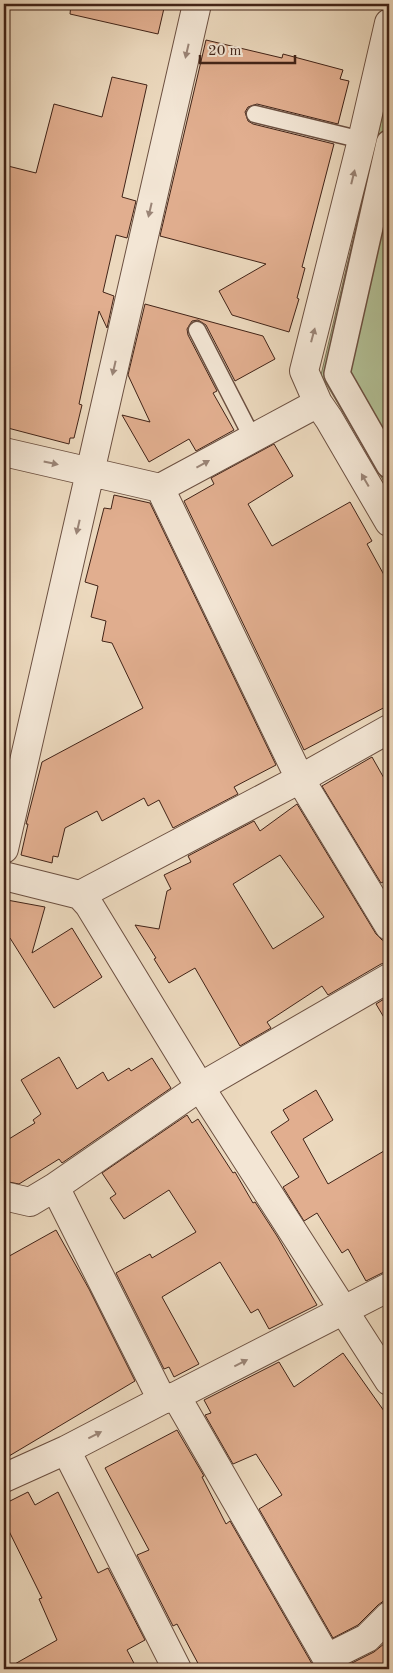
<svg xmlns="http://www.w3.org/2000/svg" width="393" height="1673" viewBox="0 0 393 1673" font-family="'Old Standard TT',serif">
  <rect width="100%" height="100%" fill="#ecd9be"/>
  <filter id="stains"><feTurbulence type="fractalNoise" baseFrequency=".004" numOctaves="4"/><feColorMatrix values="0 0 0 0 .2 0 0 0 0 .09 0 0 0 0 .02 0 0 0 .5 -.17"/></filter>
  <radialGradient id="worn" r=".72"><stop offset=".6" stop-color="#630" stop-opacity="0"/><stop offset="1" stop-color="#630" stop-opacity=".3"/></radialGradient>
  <path fill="#b2c096" stroke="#7a7256" d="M 389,88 L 389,490 L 321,375 Z"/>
  <path fill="#e1ae8f" stroke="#412317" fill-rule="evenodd" d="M 71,4 L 165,4 L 158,34 L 70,14 Z
    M 206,40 L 282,58 L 283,54 L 343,70 L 340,79 L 349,81 L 338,124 L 257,104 L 248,107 L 245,112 L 248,121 L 253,124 L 334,144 L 302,267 L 305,268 L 297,298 L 299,299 L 289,332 L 232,315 L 219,291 L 266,264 L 160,236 Z
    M 112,77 L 147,85 L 122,197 L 136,201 L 127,238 L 116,235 L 103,292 L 114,296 L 107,328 L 99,311 L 79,404 L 82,405 L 74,438 L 70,438 L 69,444 L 4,427 L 4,184 L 8,166 L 36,173 L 54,104 L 102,117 Z
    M 145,304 L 263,336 L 275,359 L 235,381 L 206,325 L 198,320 L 192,321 L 187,329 L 188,335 L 217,391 L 213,393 L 234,430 L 196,451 L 189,439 L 149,462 L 122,415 L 150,422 L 128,375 Z
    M 274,444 L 293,476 L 248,504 L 272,546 L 350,502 L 372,541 L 367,544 L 389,584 L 389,705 L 304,750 L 184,501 L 214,484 L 211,478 Z
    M 114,495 L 150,503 L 276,765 L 234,787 L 238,794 L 173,828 L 159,800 L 148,806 L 144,798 L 102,821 L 97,811 L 65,828 L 58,857 L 53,856 L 52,863 L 21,855 L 28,824 L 26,824 L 42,762 L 143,708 L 112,643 L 102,641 L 106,621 L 91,617 L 98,586 L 85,582 L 104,508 L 111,509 Z
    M 372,757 L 389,787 L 389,879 L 381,883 L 322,786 Z
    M 297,804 L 376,934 L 382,940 L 389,942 L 389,962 L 381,964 L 328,995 L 322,986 L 267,1022 L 271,1028 L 240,1046 L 195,968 L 169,983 L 154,959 L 156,958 L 135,925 L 159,929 L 167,891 L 171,889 L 164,875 L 191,862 L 188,856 L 254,821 L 260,831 ZM 280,855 L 324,917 L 273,949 L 233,884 Z
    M 7,900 L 45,907 L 32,953 L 72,928 L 102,977 L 54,1008 L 10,938 L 4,937 L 4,918 Z
    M 389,996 L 389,1026 L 376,1004 Z
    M 59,1057 L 77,1089 L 103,1072 L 108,1081 L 129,1068 L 131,1071 L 152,1058 L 171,1088 L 62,1163 L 59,1159 L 19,1184 L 4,1181 L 4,1142 L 35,1123 L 33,1120 L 41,1114 L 21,1080 Z
    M 316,1090 L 333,1120 L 303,1139 L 328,1184 L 389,1148 L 389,1271 L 382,1273 L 366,1281 L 348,1249 L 342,1253 L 317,1213 L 304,1221 L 283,1187 L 299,1177 L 271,1132 L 289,1120 L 283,1110 Z
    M 187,1115 L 192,1123 L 198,1119 L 233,1173 L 235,1172 L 253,1203 L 255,1202 L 277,1236 L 317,1305 L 269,1329 L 258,1309 L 251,1313 L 220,1262 L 162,1297 L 199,1364 L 174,1377 L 169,1367 L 164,1369 L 116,1273 L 150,1254 L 152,1258 L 196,1232 L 169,1190 L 124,1219 L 110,1198 L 116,1194 L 102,1173 Z
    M 56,1230 L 89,1289 L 135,1381 L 4,1459 L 4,1259 Z
    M 343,1353 L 389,1418 L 389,1597 L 378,1605 L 358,1625 L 333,1638 L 259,1509 L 282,1495 L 256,1454 L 233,1464 L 205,1415 L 211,1413 L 204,1400 L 279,1362 L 294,1387 Z
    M 177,1430 L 204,1476 L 202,1477 L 226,1524 L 230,1521 L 315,1669 L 201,1669 L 177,1624 L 173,1626 L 137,1555 L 149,1550 L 105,1468 Z
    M 28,1492 L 35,1505 L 58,1492 L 98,1573 L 108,1568 L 145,1640 L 127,1650 L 137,1669 L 6,1669 L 57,1640 L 39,1599 L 42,1598 L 4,1521 L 4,1504 Z
    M 385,1643 L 389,1650 L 389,1669 L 349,1669 L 348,1665 L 374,1652 Z"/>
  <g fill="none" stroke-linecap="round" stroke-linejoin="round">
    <g stroke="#6c5041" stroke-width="19">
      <path id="service" d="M 255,114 L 362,140
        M 197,330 L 252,437"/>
    </g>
    <g stroke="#6c5041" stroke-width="28">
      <path id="pedestrian" d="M 389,143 L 337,374 L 389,465"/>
    </g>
    <g stroke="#6c5041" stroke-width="30">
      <path id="minor" d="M 389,23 L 362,140 L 304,371 L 318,403 L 329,419 L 389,522
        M 4,452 L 160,488 L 318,403
        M 160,488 L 300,779 L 389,926
        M 4,849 L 197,4
        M 80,895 L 300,779 L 389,729
        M 55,1187 L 200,1087 L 389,978
        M 4,1196 L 30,1202 L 55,1187 L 162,1400
        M 176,1396 L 333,1669
        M 66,1450 L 177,1669
        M 4,1478 L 66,1450 L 162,1400 L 176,1396 L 389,1287
        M 327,1658 L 367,1638 L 389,1616"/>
    </g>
    <g stroke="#6c5041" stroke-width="30">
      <path id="tertiary" d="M 4,876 L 80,895 L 89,905 L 200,1087 L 389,1381"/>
    </g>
    <use href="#service" stroke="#f3e6d5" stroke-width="16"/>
    <use href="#pedestrian" stroke="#f3e6d5" stroke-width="25"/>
    <use href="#minor" stroke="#f3e6d5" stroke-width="28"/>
    <use href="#tertiary" stroke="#f3e6d5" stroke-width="28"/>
  </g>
  <defs><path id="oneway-solid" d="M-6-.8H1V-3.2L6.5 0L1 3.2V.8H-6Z" transform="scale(1.25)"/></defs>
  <g fill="#9a8476">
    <use href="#oneway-solid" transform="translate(187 51) rotate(103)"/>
    <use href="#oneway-solid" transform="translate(353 177) rotate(-76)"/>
    <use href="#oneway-solid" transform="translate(150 210) rotate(103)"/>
    <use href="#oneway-solid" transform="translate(313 335) rotate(-75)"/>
    <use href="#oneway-solid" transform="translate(114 368) rotate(103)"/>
    <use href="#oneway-solid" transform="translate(51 463) rotate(12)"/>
    <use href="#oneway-solid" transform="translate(203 464) rotate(-29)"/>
    <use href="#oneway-solid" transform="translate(365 480) rotate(-120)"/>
    <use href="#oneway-solid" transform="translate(78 527) rotate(103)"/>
    <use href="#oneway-solid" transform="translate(241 1363) rotate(-27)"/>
    <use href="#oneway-solid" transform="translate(95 1435) rotate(-27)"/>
  </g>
  <rect width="393" height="1673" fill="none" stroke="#ecd9be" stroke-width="20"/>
  <rect x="5" y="5" width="383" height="1663" fill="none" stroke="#412317" stroke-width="2.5"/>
  <rect x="10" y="10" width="373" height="1653" fill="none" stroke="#412317"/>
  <path d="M200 55v8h95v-8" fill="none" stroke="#412317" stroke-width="2.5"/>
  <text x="208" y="55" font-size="15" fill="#412317" stroke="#f3e6d5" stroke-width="4" paint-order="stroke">20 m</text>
  <rect width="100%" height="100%" filter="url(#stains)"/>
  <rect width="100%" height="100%" fill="url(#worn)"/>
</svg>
